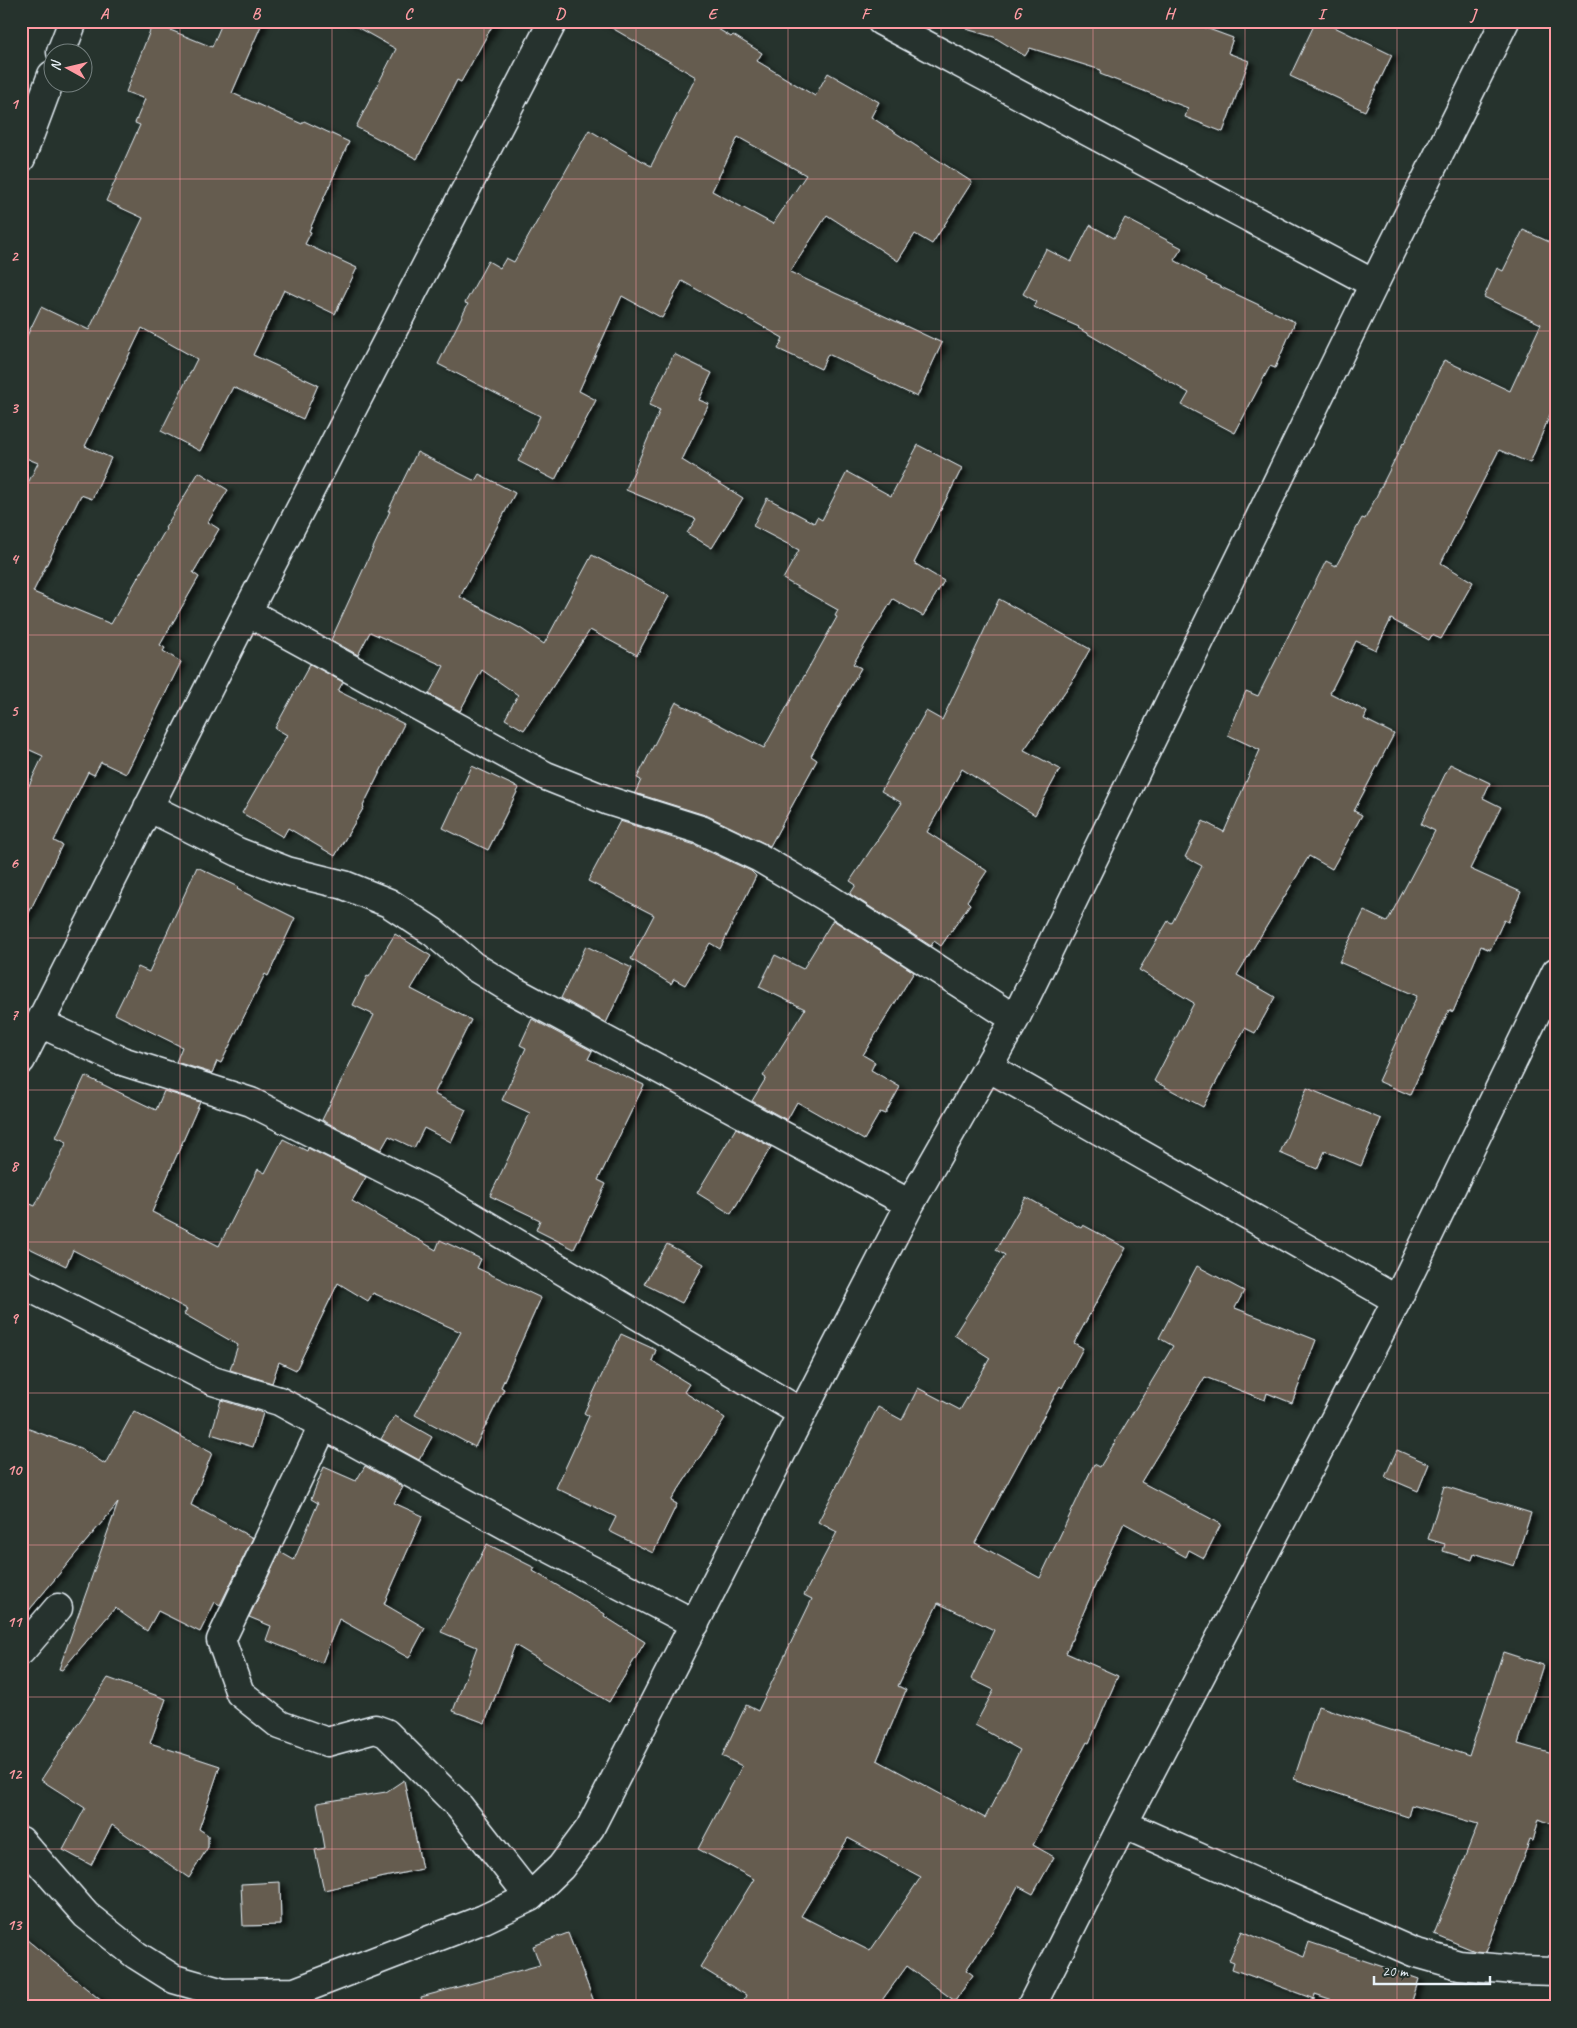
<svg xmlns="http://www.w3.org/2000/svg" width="1577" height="2028" viewBox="0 0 1577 2028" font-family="Caveat,sans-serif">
  <defs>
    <filter id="shadow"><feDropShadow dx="5.5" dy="3" stdDeviation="2.5" flood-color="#0009"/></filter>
  </defs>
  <rect width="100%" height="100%" fill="#26332d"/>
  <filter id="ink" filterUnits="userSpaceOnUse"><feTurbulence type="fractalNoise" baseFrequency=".02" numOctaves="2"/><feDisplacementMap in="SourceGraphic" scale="10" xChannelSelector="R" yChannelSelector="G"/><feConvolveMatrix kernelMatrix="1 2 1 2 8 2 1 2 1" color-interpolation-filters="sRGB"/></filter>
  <g filter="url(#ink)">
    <path fill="#655c4f" stroke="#e8f1f8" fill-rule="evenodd" filter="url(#shadow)" d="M 223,21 L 263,21 L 232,93 L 302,124 L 304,121 L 349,142 L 309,231 L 311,232 L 305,244 L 357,268 L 335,314 L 284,290 L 253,355 L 318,385 L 303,419 L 233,387 L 200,451 L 161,431 L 197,359 L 142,328 L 85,446 L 111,458 L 92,499 L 81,495 L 33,592 L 111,624 L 166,529 L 165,528 L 199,472 L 228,490 L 208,522 L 219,529 L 193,573 L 199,577 L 160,645 L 165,648 L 163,651 L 181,662 L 126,774 L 101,762 L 94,775 L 88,772 L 54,841 L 62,845 L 21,929 L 21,802 L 43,756 L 21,746 L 21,497 L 38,463 L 21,456 L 21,348 L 41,307 L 89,330 L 143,218 L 106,201 L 140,125 L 135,123 L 145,99 L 126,92 L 153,23 L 212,47 Z
      M 346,21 L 495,21 L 461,82 L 457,80 L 417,159 L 356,127 L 396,49 Z
      M 600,21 L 705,21 L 731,37 L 733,35 L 762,53 L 757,61 L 815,96 L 828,73 L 879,102 L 871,117 L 972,182 L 932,244 L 915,234 L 898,261 L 827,215 L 790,272 L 942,343 L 917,397 L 828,354 L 821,369 L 778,349 L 783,338 L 682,281 L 662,318 L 622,296 L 579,391 L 596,400 L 555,480 L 518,461 L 540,416 L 438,364 L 468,304 L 465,303 L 488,261 L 500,268 L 506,258 L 514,262 L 589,130 L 651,166 L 696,77 ZM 738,137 L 806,175 L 773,224 L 712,191 Z
      M 967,21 L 1187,21 L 1233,38 L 1228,53 L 1249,61 L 1223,132 L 1185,117 L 1188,108 L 1100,74 L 1101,70 L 1030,48 L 1025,56 L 994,37 L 966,29 Z
      M 1316,21 L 1322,21 L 1392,55 L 1365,111 L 1290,76 Z
      M 1125,218 L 1182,248 L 1174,260 L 1207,278 L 1206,280 L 1295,322 L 1275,368 L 1270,366 L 1235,433 L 1182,405 L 1189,393 L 1078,328 L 1079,327 L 1034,307 L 1037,302 L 1023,294 L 1046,249 L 1071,262 L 1090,225 L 1114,238 Z
      M 1523,230 L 1556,245 L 1556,400 L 1530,463 L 1499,450 L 1441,563 L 1473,582 L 1441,639 L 1432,635 L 1429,640 L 1391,619 L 1376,650 L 1356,641 L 1330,693 L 1367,712 L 1364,719 L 1394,734 L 1354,811 L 1362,815 L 1332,869 L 1309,856 L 1237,975 L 1275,997 L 1255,1033 L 1245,1028 L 1203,1107 L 1154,1081 L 1194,1003 L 1139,970 L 1168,921 L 1172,923 L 1202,866 L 1185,857 L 1203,821 L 1224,832 L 1260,750 L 1228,735 L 1246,691 L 1258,696 L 1326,561 L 1336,566 L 1362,518 L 1365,519 L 1403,443 L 1404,444 L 1444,360 L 1510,391 L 1541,324 L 1484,297 L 1497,268 L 1503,271 Z
      M 674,354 L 712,373 L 699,400 L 709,404 L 682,460 L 743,498 L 712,548 L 687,533 L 696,519 L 626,490 L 660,410 L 649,405 Z
      M 918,445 L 962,468 L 914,563 L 944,581 L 923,616 L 893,599 L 853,664 L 861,668 L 811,756 L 817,760 L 770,846 L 708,816 L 635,793 L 641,780 L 637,778 L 676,702 L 764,748 L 837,617 L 835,616 L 838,610 L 783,579 L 799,550 L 753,526 L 767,498 L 814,523 L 817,517 L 822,520 L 847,472 L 891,496 Z
      M 417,452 L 475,481 L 479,474 L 515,493 L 460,597 L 520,628 L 544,644 L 592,555 L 669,596 L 637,655 L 590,630 L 524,730 L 505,719 L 518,695 L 482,670 L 460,711 L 429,694 L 444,666 L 370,632 L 358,655 L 331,640 L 390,511 L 388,511 Z
      M 999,599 L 1090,649 L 1071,683 L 1024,750 L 1060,769 L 1035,815 L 962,769 L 927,832 L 987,871 L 967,901 L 970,904 L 941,946 L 934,941 L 931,946 L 850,894 L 856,885 L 850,881 L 902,803 L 881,791 L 926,711 L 942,720 Z
      M 310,664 L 343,682 L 338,691 L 404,724 L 363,806 L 364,807 L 335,856 L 288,828 L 283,837 L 242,813 L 287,735 L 275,728 Z
      M 1450,764 L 1490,783 L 1483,798 L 1501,807 L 1470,869 L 1521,892 L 1508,922 L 1504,920 L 1490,950 L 1481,946 L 1453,1012 L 1449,1010 L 1410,1095 L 1378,1081 L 1417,996 L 1339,962 L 1364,911 L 1387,922 L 1435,831 L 1421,824 Z
      M 472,766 L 519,788 L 488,850 L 443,828 Z
      M 620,821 L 695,845 L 751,871 L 756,876 L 720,949 L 710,943 L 685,985 L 674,979 L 671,984 L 631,959 L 654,915 L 588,881 Z
      M 197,867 L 239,887 L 237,889 L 295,918 L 268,976 L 265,974 L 221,1063 L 217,1061 L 212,1073 L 176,1062 L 182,1047 L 115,1014 L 138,967 L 149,972 Z
      M 833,920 L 914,972 L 863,1055 L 875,1062 L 871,1070 L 900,1087 L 885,1114 L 880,1112 L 864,1140 L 797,1102 L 787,1120 L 752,1101 L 766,1078 L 763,1076 L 805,1009 L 759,987 L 775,955 L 803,969 Z
      M 395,934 L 431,956 L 411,989 L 471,1020 L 434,1094 L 466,1110 L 451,1142 L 424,1128 L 414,1148 L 389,1136 L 381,1150 L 322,1120 L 374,1015 L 353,1005 L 367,976 L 369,977 Z
      M 586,946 L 632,968 L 606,1023 L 561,998 Z
      M 532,1019 L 592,1051 L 588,1059 L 644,1085 L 598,1180 L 606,1184 L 574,1249 L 536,1230 L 540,1220 L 490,1196 L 530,1113 L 502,1100 L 526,1048 L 520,1045 Z
      M 85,1076 L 156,1110 L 164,1091 L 200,1102 L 152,1212 L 219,1246 L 258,1169 L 265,1173 L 283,1139 L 307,1151 L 308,1148 L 366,1177 L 352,1201 L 436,1250 L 440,1240 L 481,1259 L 477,1268 L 541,1298 L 501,1387 L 504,1389 L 475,1447 L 415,1415 L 461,1332 L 373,1293 L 368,1301 L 338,1283 L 296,1370 L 279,1362 L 272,1383 L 230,1370 L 238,1345 L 184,1314 L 187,1309 L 73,1250 L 66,1266 L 21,1244 L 21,1200 L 35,1206 L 67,1142 L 56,1137 Z
      M 1307,1088 L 1381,1119 L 1361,1166 L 1325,1151 L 1317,1169 L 1280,1153 Z
      M 736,1128 L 771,1147 L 731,1214 L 697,1193 Z
      M 1026,1197 L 1081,1228 L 1083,1225 L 1126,1248 L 1074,1343 L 1083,1348 L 1062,1388 L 1060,1386 L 975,1543 L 1040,1578 L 1094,1464 L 1100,1467 L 1173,1346 L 1159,1338 L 1197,1266 L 1244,1291 L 1235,1308 L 1316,1340 L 1292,1403 L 1267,1393 L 1265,1400 L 1205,1377 L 1141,1482 L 1221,1524 L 1204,1558 L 1189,1550 L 1186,1557 L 1124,1523 L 1104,1565 L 1066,1653 L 1118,1676 L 1089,1743 L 1087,1742 L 1033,1845 L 1054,1857 L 1033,1894 L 1018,1886 L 1000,1920 L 966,1970 L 973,1975 L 955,2001 L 907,1966 L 877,2007 L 741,2007 L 746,1995 L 700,1967 L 754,1879 L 698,1849 L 742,1766 L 722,1756 L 746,1705 L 758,1711 L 812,1599 L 804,1595 L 837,1532 L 818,1522 L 878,1407 L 902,1420 L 918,1388 L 960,1410 L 990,1358 L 954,1335 L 1005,1255 L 996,1250 ZM 938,1603 L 994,1630 L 971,1679 L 994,1690 L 975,1725 L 1020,1750 L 985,1818 L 877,1760 L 906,1690 L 898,1686 ZM 848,1838 L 921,1877 L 870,1951 L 801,1916 Z
      M 667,1244 L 704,1264 L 682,1303 L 644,1284 Z
      M 621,1334 L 656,1350 L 652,1361 L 689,1384 L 684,1392 L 725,1418 L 671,1501 L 677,1504 L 653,1553 L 609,1531 L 616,1517 L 556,1488 L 589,1416 L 584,1413 Z
      M 221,1400 L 263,1413 L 253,1447 L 211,1434 Z
      M 134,1411 L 212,1453 L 191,1505 L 253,1538 L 220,1605 L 215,1602 L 200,1632 L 158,1611 L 147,1631 L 115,1608 L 62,1670 L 59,1669 L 118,1503 L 21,1620 L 21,1426 L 80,1448 L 105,1464 Z
      M 395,1416 L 432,1437 L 419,1460 L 381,1439 Z
      M 1397,1450 L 1429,1464 L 1418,1491 L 1385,1477 Z
      M 365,1466 L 403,1487 L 394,1503 L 423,1516 L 384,1604 L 425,1628 L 409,1658 L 339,1619 L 322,1663 L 266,1640 L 271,1626 L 249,1617 L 280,1552 L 294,1560 L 318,1503 L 311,1499 L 324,1467 L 356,1481 Z
      M 1444,1486 L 1531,1513 L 1514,1566 L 1474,1553 L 1472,1560 L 1443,1551 L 1445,1544 L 1428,1539 Z
      M 487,1544 L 535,1568 L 533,1571 L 605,1614 L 604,1616 L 645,1642 L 609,1702 L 515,1645 L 485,1723 L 453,1711 L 477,1647 L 441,1632 Z
      M 1503,1652 L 1543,1665 L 1518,1744 L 1556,1755 L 1556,1826 L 1539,1819 L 1533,1841 L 1530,1840 L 1486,1952 L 1475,1951 L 1434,1934 L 1478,1824 L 1411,1805 L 1408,1817 L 1294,1779 L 1318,1706 L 1469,1756 Z
      M 108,1678 L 166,1699 L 150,1743 L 220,1766 L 199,1829 L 208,1835 L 208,1847 L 189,1878 L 112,1825 L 91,1865 L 63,1850 L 85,1808 L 41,1780 Z
      M 404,1780 L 422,1869 L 324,1890 L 315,1850 L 325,1848 L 317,1803 L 386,1792 Z
      M 280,1882 L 281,1925 L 243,1926 L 241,1884 Z
      M 1242,1931 L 1304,1957 L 1309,1942 L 1419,1979 L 1410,2007 L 1353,2007 L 1315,1994 L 1314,1999 L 1232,1969 L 1234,1962 L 1229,1960 Z
      M 568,1933 L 596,2007 L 423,2007 L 421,1997 L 540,1965 L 533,1946 Z
      M 21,1935 L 109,2007 L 21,2007 Z"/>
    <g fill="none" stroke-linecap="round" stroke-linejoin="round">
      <g stroke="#e8f1f8" stroke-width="31">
        <path id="minor" d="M 881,21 L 1374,284
          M 61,52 L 73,21
          M 21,158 L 52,75
          M 247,612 L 546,776 L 609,801 L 701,830 L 758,857 L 826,897 L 1015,1019
          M 148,807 L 238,852 L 287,871 L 344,885 L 389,903 L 433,932 L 473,966 L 514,991 L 910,1204
          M 40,1023 L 122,1061 L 251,1102 L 434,1194 L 802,1413
          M 21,1060 L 247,612 L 553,21
          M 988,1067 L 1397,1300
          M 21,1283 L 213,1381 L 279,1401 L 526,1536 L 695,1624
          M 323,1426 L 221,1640 L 240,1693 L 280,1725 L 327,1742 L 375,1729 L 386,1733 L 459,1806 L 530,1897
          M 21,1651 L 58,1608
          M 1123,1824 L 1413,1952 L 1459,1965 L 1515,1970 L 1556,1971
          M 21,1841 L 86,1915 L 136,1955 L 174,1979 L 223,1993 L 295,1992 L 484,1919 L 530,1897 L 561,1867 L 590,1828 L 802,1413 L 910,1204 L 1015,1019 L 1374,284 L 1505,21
          M 1031,2007 L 1123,1824 L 1397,1300 L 1556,972"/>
      </g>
      <use href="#minor" stroke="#26332d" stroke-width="28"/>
    </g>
  </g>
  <path fill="none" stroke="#ff9aa2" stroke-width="1" stroke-opacity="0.55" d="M 180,21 L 180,2007M 332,21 L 332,2007M 484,21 L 484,2007M 636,21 L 636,2007M 788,21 L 788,2007M 941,21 L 941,2007M 1093,21 L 1093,2007M 1245,21 L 1245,2007M 1397,21 L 1397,2007M 21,179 L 1556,179M 21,331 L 1556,331M 21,483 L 1556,483M 21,635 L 1556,635M 21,786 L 1556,786M 21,938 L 1556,938M 21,1090 L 1556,1090M 21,1242 L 1556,1242M 21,1393 L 1556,1393M 21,1545 L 1556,1545M 21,1697 L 1556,1697M 21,1849 L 1556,1849"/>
  <rect width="1577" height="2028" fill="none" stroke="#26332d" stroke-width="55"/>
  <g transform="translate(68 68) rotate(278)"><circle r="24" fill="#26332d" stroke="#747f7e"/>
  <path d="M0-4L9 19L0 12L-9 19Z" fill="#ff9aa2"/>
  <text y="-8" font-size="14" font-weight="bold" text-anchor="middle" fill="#e8f1f8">N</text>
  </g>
  <path d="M1374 1976v8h116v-8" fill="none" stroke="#e8f1f8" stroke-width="2.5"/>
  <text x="1382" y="1976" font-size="15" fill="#e8f1f8" stroke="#26332d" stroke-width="4" paint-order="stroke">20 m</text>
  <rect x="28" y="28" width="1522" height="1972" fill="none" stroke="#ff9aa2" stroke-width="2"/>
  <g font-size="16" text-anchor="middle" font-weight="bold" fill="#ff9aa2">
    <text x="104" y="19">A</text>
    <text x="256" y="19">B</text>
    <text x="408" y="19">C</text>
    <text x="560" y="19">D</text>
    <text x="712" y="19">E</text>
    <text x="865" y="19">F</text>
    <text x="1017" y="19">G</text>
    <text x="1169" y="19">H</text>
    <text x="1321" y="19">I</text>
    <text x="1473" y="19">J</text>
    <text x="14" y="109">1</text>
    <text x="14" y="261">2</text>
    <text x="14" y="413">3</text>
    <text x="14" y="564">4</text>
    <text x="14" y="716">5</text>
    <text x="14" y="868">6</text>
    <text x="14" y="1020">7</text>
    <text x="14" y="1171">8</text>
    <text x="14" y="1323">9</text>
    <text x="14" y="1475">10</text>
    <text x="14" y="1627">11</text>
    <text x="14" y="1779">12</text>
    <text x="14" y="1930">13</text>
  </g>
</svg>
